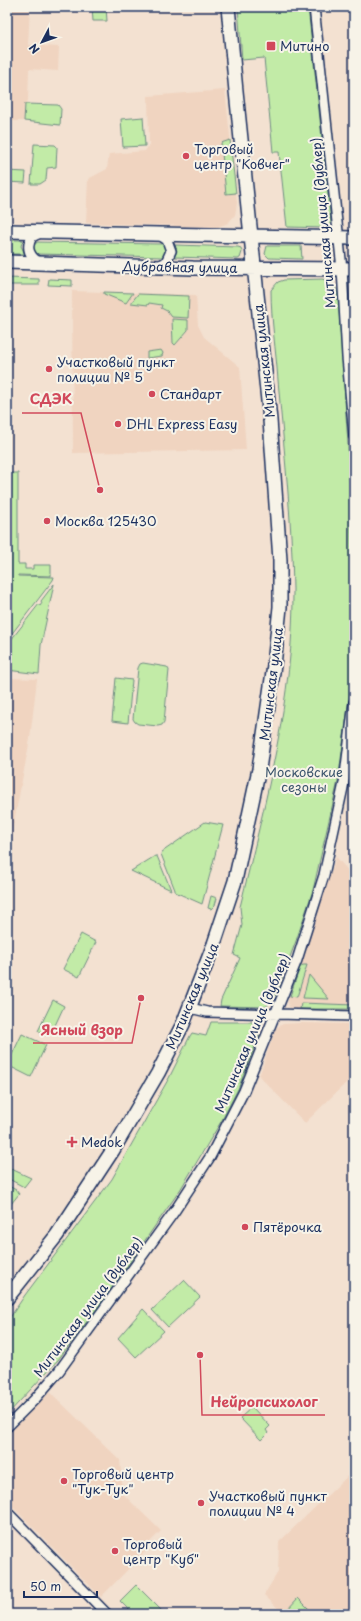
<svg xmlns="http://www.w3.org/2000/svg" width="361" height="1621" viewBox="0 0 361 1621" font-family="'Playpen Sans',sans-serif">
  <rect width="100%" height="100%" fill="#f3e1d1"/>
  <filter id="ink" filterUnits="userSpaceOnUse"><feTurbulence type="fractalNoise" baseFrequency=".025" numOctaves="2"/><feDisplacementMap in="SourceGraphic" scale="8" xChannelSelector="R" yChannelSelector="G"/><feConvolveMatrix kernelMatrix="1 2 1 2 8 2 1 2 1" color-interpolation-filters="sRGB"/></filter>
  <g filter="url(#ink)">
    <path fill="#f0d4c0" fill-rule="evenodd" d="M 7,7 L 30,7 L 28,45 L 59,47 L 58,71 L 29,69 L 28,101 L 25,104 L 24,121 L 7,121 Z
      M 225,90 L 237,203 L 235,215 L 228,223 L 218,227 L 86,223 L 88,179 L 107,169 L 109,154 L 145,151 L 149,145 L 148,96 Z
      M 72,291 L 196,295 L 198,325 L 204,337 L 240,367 L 246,450 L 73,453 ZM 189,296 L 171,315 L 167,311 L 162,308 L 162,305 L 149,303 L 148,305 L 137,303 ZM 172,319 L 188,320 L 188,330 L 175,345 L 173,343 Z
      M 7,678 L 37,679 L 30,739 L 7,858 Z
      M 336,857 L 354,877 L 354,1010 L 294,1009 L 289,1007 L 288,1001 Z
      M 299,1023 L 354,1024 L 354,1075 L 305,1123 L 259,1076 L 276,1028 L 283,1024 Z
      M 50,1392 L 120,1460 L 123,1494 L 161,1531 L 146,1546 L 148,1549 L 101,1597 L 7,1501 L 7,1435 Z
      M 354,1470 L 354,1614 L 284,1614 L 264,1595 L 278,1572 L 279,1542 Z"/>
    <path fill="#c2eba7" stroke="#6e8d82" d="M 92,7 L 106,7 L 107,21 L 93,21 Z
      M 238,7 L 308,7 L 331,223 L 327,228 L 287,227 L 279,152 L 273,152 L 264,58 L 242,60 Z
      M 25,104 L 58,105 L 61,109 L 60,125 L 24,121 Z
      M 143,117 L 145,146 L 123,147 L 121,119 Z
      M 230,140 L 236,193 L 226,194 L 221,143 Z
      M 34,144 L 55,145 L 57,147 L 56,167 L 47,168 L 46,180 L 40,184 L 31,184 Z
      M 7,171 L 26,172 L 25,183 L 7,182 Z
      M 7,240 L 23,240 L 21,246 L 25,254 L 7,254 Z
      M 37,242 L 163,244 L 166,251 L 164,256 L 162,257 L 38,254 L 34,252 L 33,247 Z
      M 175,245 L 238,247 L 241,248 L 242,252 L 240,258 L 238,259 L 174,257 L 177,251 Z
      M 267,246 L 301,246 L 302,259 L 269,258 L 265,254 Z
      M 7,278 L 39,279 L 39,285 L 7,285 Z
      M 49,279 L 72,280 L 72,286 L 48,285 Z
      M 322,279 C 332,281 335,285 338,295 L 348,445 L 354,597 L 354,643 L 351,685 L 338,781 L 313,890 L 296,941 L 275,996 L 266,1007 L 220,1006 L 221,1000 L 240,958 L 234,955 L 242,925 L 240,907 C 265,804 294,696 293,589 C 292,520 284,450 278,380 C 276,351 271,320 271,290 L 278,282 L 284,280 Z
      M 104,292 L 133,293 L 126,303 L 104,294 Z
      M 138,294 L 189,296 L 188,318 L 172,317 L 167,311 L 161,308 L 162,305 L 149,303 L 148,305 L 131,303 Z
      M 172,319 L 188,320 L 188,330 L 175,345 L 173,343 Z
      M 161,350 L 163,353 L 162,356 L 147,358 L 147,352 Z
      M 11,473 L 18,473 L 18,564 L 25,564 L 25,569 L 33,569 L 33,565 L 51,565 L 51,576 L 18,575 L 18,576 L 54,577 L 53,580 L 7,640 L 7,556 L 9,556 Z
      M 54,584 L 41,645 L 39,674 L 7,670 L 7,645 L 39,604 L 40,606 L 42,603 L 41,601 Z
      M 143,663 L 167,667 L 169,670 L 164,722 L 162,725 L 158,726 L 138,724 L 135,722 L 133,719 L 138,668 L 140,664 Z
      M 116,678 L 132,680 L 128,723 L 112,721 Z
      M 205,822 L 223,825 L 202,904 L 175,892 L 175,890 L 161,854 L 162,852 Z
      M 155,856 L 157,856 L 171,890 L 131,871 Z
      M 211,896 L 217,898 L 215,905 L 211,909 L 208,908 Z
      M 81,934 L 96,942 L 79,977 L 63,969 Z
      M 303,965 L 307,965 L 297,997 L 290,996 L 300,967 Z
      M 309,975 L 329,999 L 303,998 Z
      M 53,1000 L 64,1006 L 51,1034 L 44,1035 L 38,1031 Z
      M 301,1003 L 354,1005 L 354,1009 L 300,1009 Z
      M 211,1022 L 259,1022 L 261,1024 L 260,1029 L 258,1029 L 259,1036 L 238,1089 L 222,1120 L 180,1190 L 107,1295 L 58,1360 L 7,1415 L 7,1322 L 25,1295 L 112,1179 L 169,1078 L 190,1036 L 192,1033 L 206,1036 Z
      M 22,1034 L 46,1045 L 31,1077 L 7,1065 Z
      M 7,1167 L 31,1178 L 24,1187 L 7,1178 Z
      M 7,1185 L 16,1190 L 19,1194 L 7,1209 Z
      M 184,1280 L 200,1297 L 168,1327 L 152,1310 Z
      M 143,1309 L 164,1331 L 136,1357 L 118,1338 Z
      M 252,1407 L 270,1426 L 266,1430 L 268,1433 L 261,1440 L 240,1418 Z
      M 136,1585 L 165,1614 L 133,1614 L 120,1601 Z
      M 298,1598 L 314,1614 L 291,1614 L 287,1610 Z"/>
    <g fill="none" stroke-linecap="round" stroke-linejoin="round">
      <g stroke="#1b2f5e" stroke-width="12">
        <path id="street" d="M 314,7 L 342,269 L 347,357 L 354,436
          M 40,263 C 30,257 25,248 32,237 L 42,232
          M 157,267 L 166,262 L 171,251 L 167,240 L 158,234
          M 190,1008 L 207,1012 L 354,1016
          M 7,1427 L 35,1399 L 59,1371 L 174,1212 L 210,1157 L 244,1091 L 297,960 L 324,875 L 344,783 L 354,703
          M 7,1512 L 107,1614"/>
      </g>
      <g stroke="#1b2f5e" stroke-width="16">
        <path id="secondary" d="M 7,231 L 354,238
          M 7,262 L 193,268 L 354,269
          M 7,1298 L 57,1235 L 113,1150 L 158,1073 L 183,1024 L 214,944 L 235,881 L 259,769 L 274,665 L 280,607 L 280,560 L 270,420 L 236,91 L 228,7"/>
      </g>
      <use href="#street" stroke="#f7f3e8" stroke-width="9"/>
      <use href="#secondary" stroke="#f7f3e8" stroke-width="13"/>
    </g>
  </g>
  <g fill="#d1495b" stroke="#f7f3e8" stroke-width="1.5">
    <rect x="266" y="41" width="10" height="10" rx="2"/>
    <circle cx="186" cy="156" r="4"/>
    <circle cx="49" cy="369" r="4"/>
    <circle cx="152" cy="394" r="4"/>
    <circle cx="118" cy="424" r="4"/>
    <circle cx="47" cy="521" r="4"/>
    <path d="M70 1136h4v4h4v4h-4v4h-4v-4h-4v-4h4z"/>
    <circle cx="245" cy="1227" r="4"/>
    <circle cx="64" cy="1481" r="4"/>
    <circle cx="201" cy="1503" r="4"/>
    <circle cx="115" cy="1551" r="4"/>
  </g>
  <g text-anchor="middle" stroke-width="4" stroke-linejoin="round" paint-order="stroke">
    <g font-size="13" fill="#1b2f5e" stroke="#f7f3e8" text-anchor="start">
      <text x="280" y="51">Митино</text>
      <text x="194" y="154">Торговый<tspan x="194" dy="15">центр "Ковчег"</tspan></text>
      <text x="57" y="367">Участковый пункт<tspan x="57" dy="15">полиции № 5</tspan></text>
      <text x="160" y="399">Стандарт</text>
      <text x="126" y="429">DHL Express Easy</text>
      <text x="55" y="526">Москва 125430</text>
      <text x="81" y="1147">Medok</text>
      <text x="253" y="1232">Пятёрочка</text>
      <text x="72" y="1479">Торговый центр<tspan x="72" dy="15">"Тук-Тук"</tspan></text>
      <text x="209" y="1501">Участковый пункт<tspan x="209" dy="15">полиции № 4</tspan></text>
      <text x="123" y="1549">Торговый<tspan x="123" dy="15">центр "Куб"</tspan></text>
    </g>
    <g font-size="13" fill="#1b2f5e" stroke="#f7f3e8">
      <text transform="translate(323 223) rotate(-95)" y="5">Митинская улица (дублер)</text>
      <text transform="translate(180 267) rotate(1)" y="5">Дубравная улица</text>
      <text transform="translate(264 361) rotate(-96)" y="5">Митинская улица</text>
      <text transform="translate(271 684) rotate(-83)" y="5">Митинская улица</text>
      <text transform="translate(192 996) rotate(-67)" y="5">Митинская улица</text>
      <text transform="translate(252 1033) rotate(-67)" y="5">Митинская улица (дублер)</text>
      <text transform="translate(88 1307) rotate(-53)" y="5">Митинская улица (дублер)</text>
    </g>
    <g font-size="13" fill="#3c556d" stroke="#f7f3e8">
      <text x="304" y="777">Московские<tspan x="304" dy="15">сезоны</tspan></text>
    </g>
  </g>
  <path fill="none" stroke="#d1495b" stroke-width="1.5" d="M100 490L81 413H22M141 998L132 1043H33M200 1355L202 1415H325"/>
  <g fill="#d1495b" stroke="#f7f3e8" stroke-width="1.5">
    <circle cx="100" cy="490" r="4"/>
    <circle cx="141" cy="998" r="4"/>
    <circle cx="200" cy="1355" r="4"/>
  </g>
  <g font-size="14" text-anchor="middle" font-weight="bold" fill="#d1495b" stroke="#f7f3e8" stroke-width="4" stroke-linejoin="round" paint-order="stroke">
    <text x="51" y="404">СДЭК</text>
    <text x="82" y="1035">Ясный взор</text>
    <text x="264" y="1407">Нейропсихолог</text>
  </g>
  <rect width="361" height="1621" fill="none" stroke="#f7f3e8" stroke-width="24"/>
  <rect x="12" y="12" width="337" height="1597" fill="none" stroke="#1b2f5e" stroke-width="1.5" filter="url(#ink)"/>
  <g transform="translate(42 42) rotate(229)" stroke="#f7f3e8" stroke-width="3" paint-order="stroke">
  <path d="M0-3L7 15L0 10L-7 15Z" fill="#1b2f5e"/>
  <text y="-6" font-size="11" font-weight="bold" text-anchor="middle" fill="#1b2f5e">N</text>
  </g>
  <path d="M24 1591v6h73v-6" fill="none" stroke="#1b2f5e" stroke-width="2"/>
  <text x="30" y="1591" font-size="12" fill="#1b2f5e" stroke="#f7f3e8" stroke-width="3" paint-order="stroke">50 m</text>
</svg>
